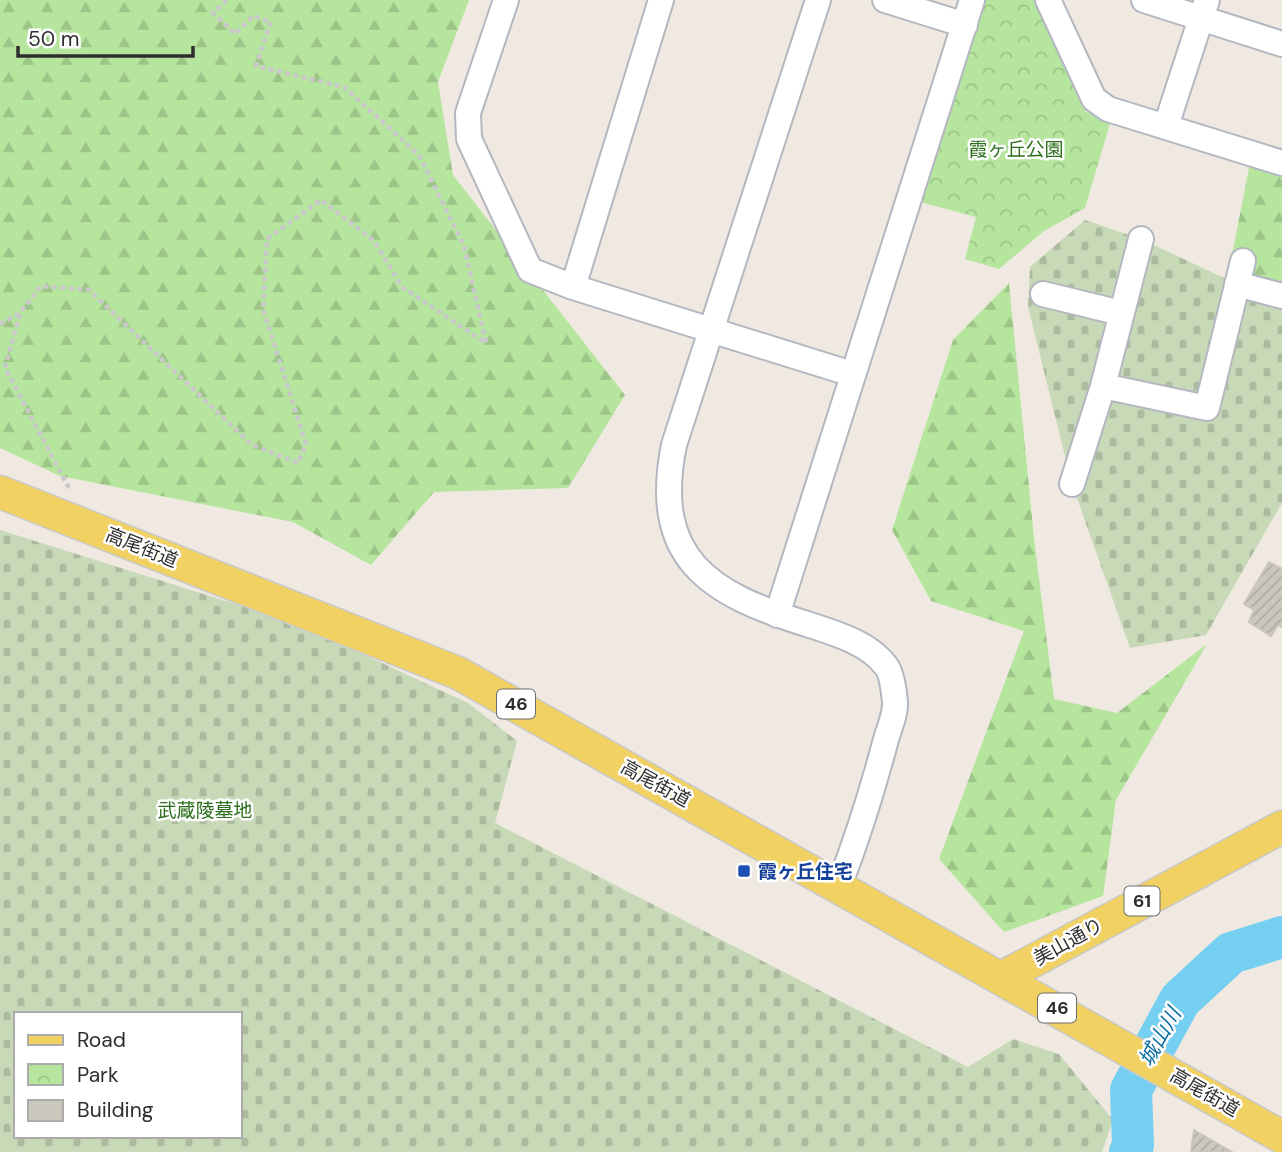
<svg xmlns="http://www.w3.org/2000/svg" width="1282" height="1152" viewBox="0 0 1282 1152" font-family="'DM Sans','Noto Sans JP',sans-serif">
  <defs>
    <pattern id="forest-firs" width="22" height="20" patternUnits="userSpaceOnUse" patternTransform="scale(1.75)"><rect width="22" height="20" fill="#b6e59e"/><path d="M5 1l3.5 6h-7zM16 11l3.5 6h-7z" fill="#9dc588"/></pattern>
    <pattern id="cemetery-stones" width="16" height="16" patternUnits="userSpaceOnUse" patternTransform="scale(1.75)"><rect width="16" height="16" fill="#c8d9b8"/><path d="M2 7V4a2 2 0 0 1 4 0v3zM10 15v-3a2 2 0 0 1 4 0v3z" fill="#acbb9e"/></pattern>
    <pattern id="park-crowns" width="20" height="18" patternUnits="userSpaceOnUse" patternTransform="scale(1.75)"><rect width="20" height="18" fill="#b6e59e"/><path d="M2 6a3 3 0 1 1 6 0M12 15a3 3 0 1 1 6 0" fill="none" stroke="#9dc588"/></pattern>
    <pattern id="building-hatch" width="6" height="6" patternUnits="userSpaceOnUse" patternTransform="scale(1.75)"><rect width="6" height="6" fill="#cbc7bf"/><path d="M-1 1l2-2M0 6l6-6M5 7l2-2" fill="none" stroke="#afaba4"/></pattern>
  </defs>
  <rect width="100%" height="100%" fill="#efe9e1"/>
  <path fill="url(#forest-firs)" d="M 0,0 L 469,0 L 438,82 L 453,175 L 625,395 L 568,488 L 434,492 L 371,565 L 293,522 L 60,476 L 0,448 Z
    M 1250,163 L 1282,174 L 1282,282 L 1229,270 Z
    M 1009,283 L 1034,538 L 1054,699 L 1117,713 L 1207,644 L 1116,800 L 1103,896 L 1004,932 L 939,859 L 1024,631 L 931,601 L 892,530 L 953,340 Z"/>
  <path fill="url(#cemetery-stones)" fill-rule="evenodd" d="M 1085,220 L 1141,239 L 1237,284 L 1282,296 L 1282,503 L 1206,635 L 1130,648 L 1072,484 L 1028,307 L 1030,267 Z
    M 0,530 L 296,623 L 468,703 L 517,741 L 495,823 L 968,1067 L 1013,1039 L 1059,1054 L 1113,1120 L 1102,1152 L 0,1152 ZM 16,1014 L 240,1014 L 240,1136 L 16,1136 Z"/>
  <path fill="url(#park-crowns)" d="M 980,0 L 1035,0 L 1086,112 L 1111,120 L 1085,208 L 1044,231 L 999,269 L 965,259 L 976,217 L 917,201 Z"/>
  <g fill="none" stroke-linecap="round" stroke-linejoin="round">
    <path stroke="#75cff0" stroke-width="42" d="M 1130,1152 L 1133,1145 L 1131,1090 L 1180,1000 L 1231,953 L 1282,937"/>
  </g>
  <path fill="url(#building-hatch)" stroke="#cbc5ba" stroke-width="2" d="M 1269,562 L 1282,569 L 1282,627 L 1278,625 L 1271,636 L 1249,622 L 1254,610 L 1244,604 Z
    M 1194,1130 L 1232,1152 L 1191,1152 Z"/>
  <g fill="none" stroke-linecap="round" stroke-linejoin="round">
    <g stroke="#b4b7c1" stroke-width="28">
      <path id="minor" d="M 506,0 L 468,113 L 469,139 L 530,270 L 573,287 L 852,374
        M 818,0 L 674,445 C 651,559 709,594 807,624 C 834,633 868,642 886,666 C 892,673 894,693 895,702 C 896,714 888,731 885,743 C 872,792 857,839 839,886
        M 885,0 L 965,25
        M 1048,0 L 1094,99 L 1108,109 L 1282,163
        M 1144,0 L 1282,44
        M 1166,126 L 1207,0
        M 1237,284 L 1282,296
        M 573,287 L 661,0
        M 1043,294 L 1121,313
        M 1103,386 L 1207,408 L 1243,261
        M 1072,484 L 1103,386 L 1141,239
        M 777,615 L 972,0"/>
    </g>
    <g stroke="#c9c9c9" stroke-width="35">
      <path id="major" d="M 0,492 L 458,673 L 1282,1137
        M 1003,977 L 1282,827"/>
    </g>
    <path stroke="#c9c9c9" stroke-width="4.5" stroke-dasharray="5 3.5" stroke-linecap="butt" d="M 20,314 L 5,368 L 70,490
      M 0,324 L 20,313 L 41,286 L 89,290 L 252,445 L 298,463 L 306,444 L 263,309 L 267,239 L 321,200 L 374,241 L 402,287 L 486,343 L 464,246 L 419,155 L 344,87 L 256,66 L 271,22 L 253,16 L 235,34 L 213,13 L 227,0"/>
    <use href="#minor" stroke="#fff" stroke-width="24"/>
    <use href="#major" stroke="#f2d163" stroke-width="32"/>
  </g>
  <rect fill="#1a4fb4" stroke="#fff" stroke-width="2.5" x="737" y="864" width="14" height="14" rx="3.5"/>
  <g text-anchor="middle" stroke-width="5" stroke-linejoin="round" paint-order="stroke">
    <g fill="#fff" stroke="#6d6d6d" stroke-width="2">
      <rect x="497" y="689.5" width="38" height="29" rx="5"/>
      <rect x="1124.5" y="886.5" width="35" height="29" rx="5"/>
      <rect x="1038" y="993.5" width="38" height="29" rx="5"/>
    </g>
    <g font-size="18" font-weight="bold" fill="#2e2e2e">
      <text x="516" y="710">46</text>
      <text x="1142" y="907">61</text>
      <text x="1057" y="1014">46</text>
    </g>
    <g font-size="19" fill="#2c6e1b" stroke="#fff">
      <text x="1016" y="156">霞ヶ丘公園</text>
      <text x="205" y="817">武蔵陵墓地</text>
    </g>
    <g font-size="19" fill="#2e2e2e" stroke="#fff">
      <text transform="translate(142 547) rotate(22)" y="7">高尾街道</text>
      <text transform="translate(656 783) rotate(29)" y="7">高尾街道</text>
      <text transform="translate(1068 941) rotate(-29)" y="7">美山通り</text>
      <text transform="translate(1205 1092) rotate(30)" y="7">高尾街道</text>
    </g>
    <g font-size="19" font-weight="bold" fill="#164399" stroke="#fff" text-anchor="start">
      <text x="758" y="878">霞ヶ丘住宅</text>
    </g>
    <g font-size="21" font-style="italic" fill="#0d6fa3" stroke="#fff">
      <text transform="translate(1160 1037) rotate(-61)" y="7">城山川</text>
    </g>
  </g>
  <rect x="14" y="1012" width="228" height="126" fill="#ffffff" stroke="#ababab" stroke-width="2"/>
  <rect x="28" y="1035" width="35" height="10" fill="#f2d163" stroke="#ababab" stroke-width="2"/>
  <text x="77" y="1047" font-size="21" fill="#2e2e2e">Road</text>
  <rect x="28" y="1064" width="35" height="21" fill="url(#park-crowns)" stroke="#ababab" stroke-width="2"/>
  <text x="77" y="1082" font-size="21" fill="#2e2e2e">Park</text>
  <rect x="28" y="1100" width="35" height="21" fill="#cbc7bf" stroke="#ababab" stroke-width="2"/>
  <text x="77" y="1117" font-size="21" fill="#2e2e2e">Building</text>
  <path d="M18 46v10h175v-10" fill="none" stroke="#2e2e2e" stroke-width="3.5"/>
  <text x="28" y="46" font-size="21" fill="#2e2e2e" stroke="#ffffff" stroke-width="5" paint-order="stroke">50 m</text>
</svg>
